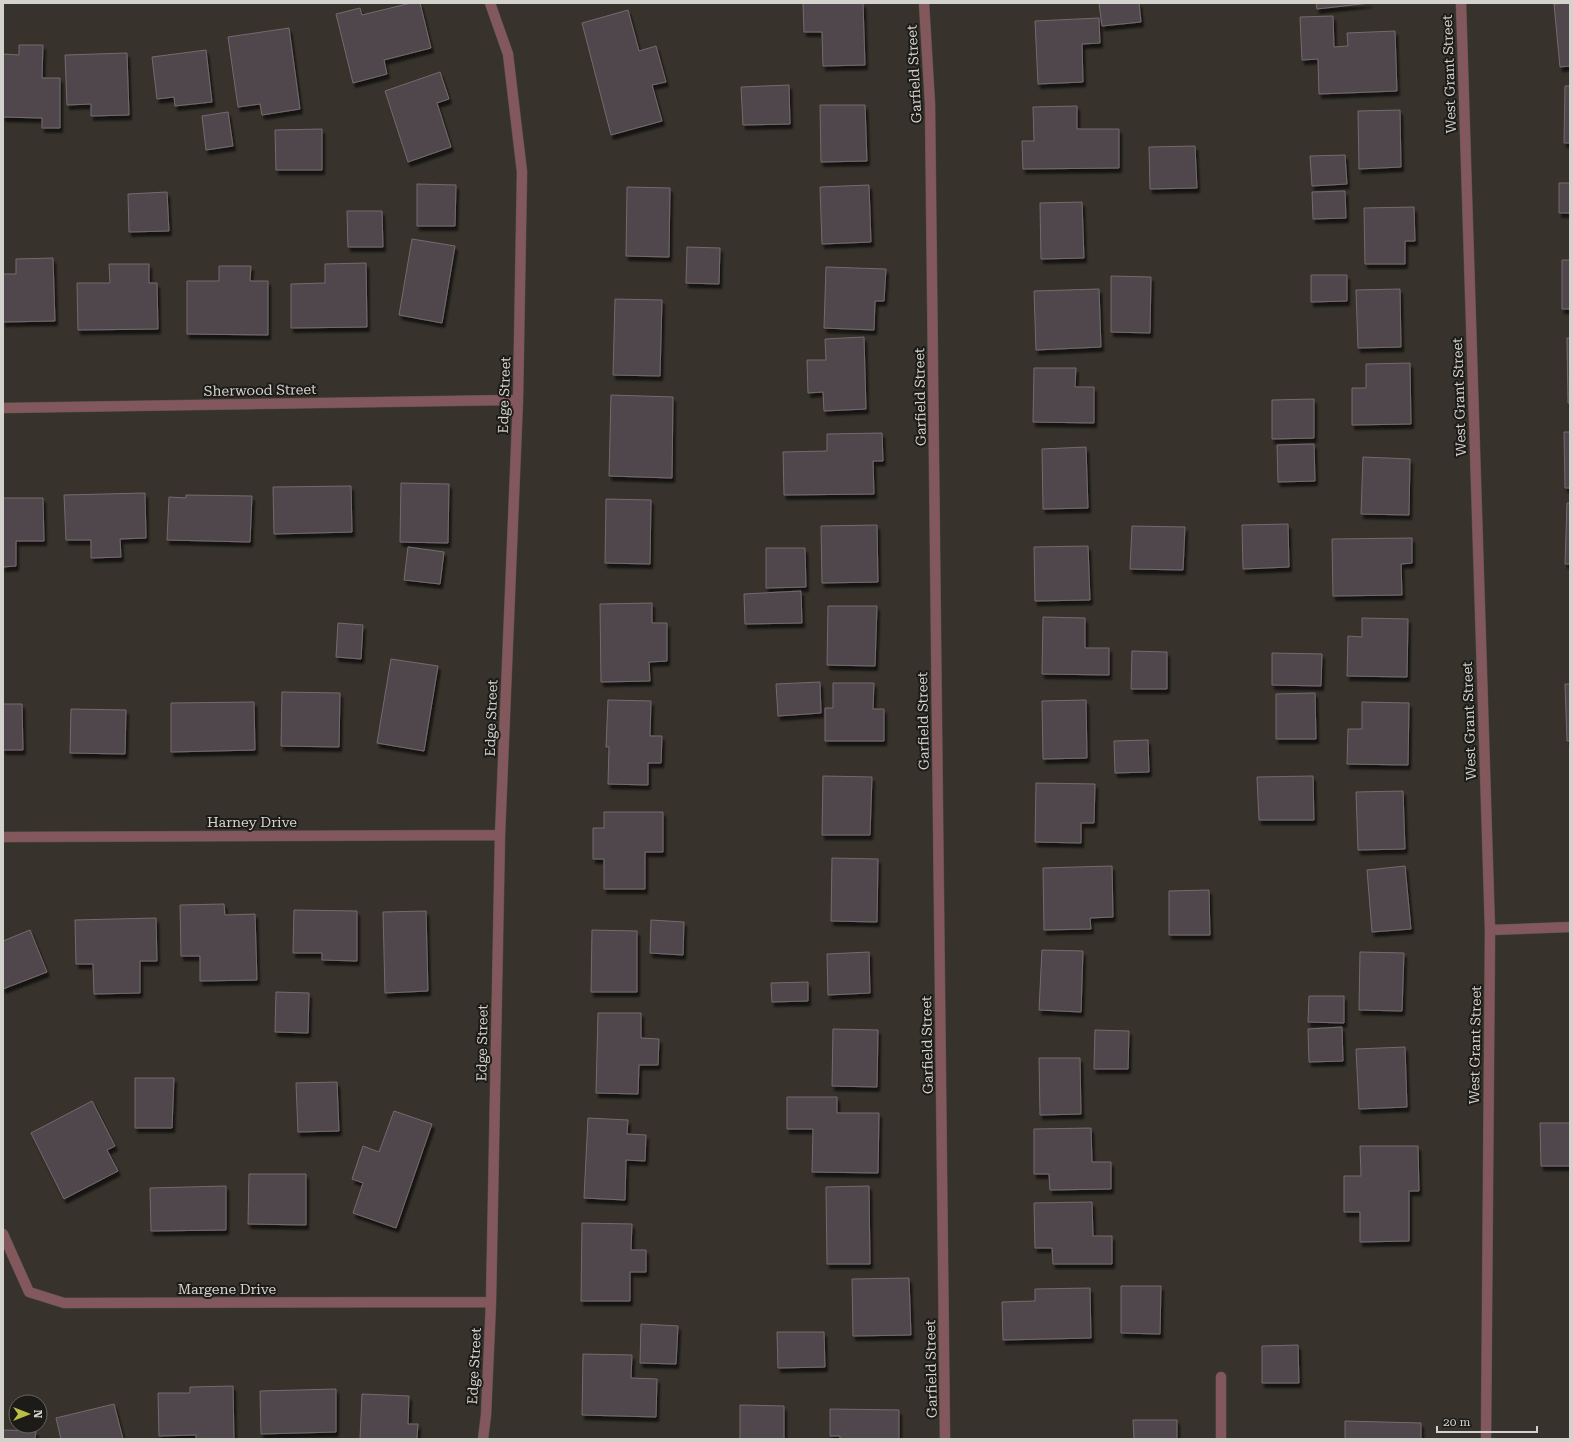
<svg xmlns="http://www.w3.org/2000/svg" width="1573" height="1442" viewBox="0 0 1573 1442" font-family="'Roboto Serif',serif">
  <defs>
    <filter id="shadow"><feDropShadow dx="2.5" dy="4.5" stdDeviation="1" flood-color="#0009"/></filter>
  </defs>
  <rect width="100%" height="100%" fill="#37332c"/>
  <path fill="#50474b" stroke="#746a6e" filter="url(#shadow)" d="M 411,3 L 420,3 L 431,48 L 384,60 L 387,74 L 353,83 L 336,14 L 360,8 L 362,15 Z
    M 803,3 L 863,3 L 865,65 L 823,66 L 822,32 L 804,32 Z
    M 1099,3 L 1139,3 L 1141,22 L 1102,26 Z
    M 1316,3 L 1370,3 L 1317,9 Z
    M 1570,3 L 1570,66 L 1560,67 L 1554,4 Z
    M 628,10 L 639,51 L 656,46 L 666,82 L 652,85 L 662,121 L 611,135 L 582,23 Z
    M 1333,16 L 1334,47 L 1348,46 L 1347,33 L 1395,31 L 1397,91 L 1319,94 L 1318,59 L 1302,60 L 1300,17 Z
    M 1099,18 L 1100,43 L 1082,44 L 1083,82 L 1038,84 L 1035,21 Z
    M 289,28 L 300,109 L 262,115 L 260,104 L 238,107 L 228,37 Z
    M 19,45 L 43,45 L 42,78 L 60,78 L 60,128 L 42,128 L 42,118 L 3,117 L 3,54 L 19,55 Z
    M 206,50 L 212,102 L 175,106 L 174,97 L 157,99 L 152,57 Z
    M 127,53 L 129,115 L 91,116 L 91,104 L 67,105 L 65,55 Z
    M 440,72 L 449,99 L 437,103 L 451,147 L 408,162 L 385,91 Z
    M 789,85 L 790,124 L 743,125 L 741,87 Z
    M 1565,86 L 1570,86 L 1570,143 L 1564,143 Z
    M 820,105 L 865,105 L 867,161 L 821,162 Z
    M 1077,106 L 1077,129 L 1119,129 L 1119,168 L 1023,169 L 1022,141 L 1034,141 L 1033,107 Z
    M 1400,110 L 1401,167 L 1359,169 L 1358,111 Z
    M 228,112 L 233,146 L 206,150 L 202,116 Z
    M 322,129 L 322,170 L 276,170 L 275,130 Z
    M 1195,146 L 1197,188 L 1150,189 L 1149,147 Z
    M 1345,155 L 1347,184 L 1312,186 L 1310,156 Z
    M 1559,183 L 1570,183 L 1570,213 L 1559,213 Z
    M 417,184 L 456,185 L 455,226 L 417,226 Z
    M 869,185 L 871,242 L 822,244 L 820,187 Z
    M 627,187 L 670,188 L 669,257 L 626,256 Z
    M 1345,191 L 1346,218 L 1313,219 L 1312,192 Z
    M 167,192 L 169,231 L 129,232 L 128,194 Z
    M 1082,202 L 1084,258 L 1041,259 L 1040,203 Z
    M 1414,207 L 1415,241 L 1405,241 L 1405,264 L 1365,264 L 1364,208 Z
    M 347,211 L 382,211 L 383,247 L 348,247 Z
    M 412,239 L 455,246 L 442,323 L 399,315 Z
    M 687,247 L 720,248 L 719,284 L 686,283 Z
    M 53,258 L 55,321 L 3,322 L 3,274 L 16,274 L 16,259 Z
    M 1562,260 L 1570,260 L 1570,309 L 1562,309 Z
    M 366,263 L 367,327 L 291,328 L 291,284 L 325,283 L 325,264 Z
    M 109,264 L 149,264 L 149,283 L 157,283 L 158,329 L 78,330 L 77,283 L 110,283 Z
    M 219,266 L 251,266 L 250,281 L 268,281 L 268,335 L 187,334 L 187,281 L 219,281 Z
    M 826,267 L 886,269 L 884,301 L 875,301 L 874,330 L 824,328 Z
    M 1311,275 L 1347,275 L 1347,301 L 1311,302 Z
    M 1111,276 L 1151,277 L 1150,333 L 1111,332 Z
    M 1099,289 L 1101,347 L 1036,350 L 1034,291 Z
    M 1400,289 L 1401,347 L 1358,348 L 1356,290 Z
    M 615,299 L 662,300 L 660,376 L 613,375 Z
    M 864,337 L 866,409 L 824,411 L 823,392 L 808,393 L 807,360 L 826,360 L 825,339 Z
    M 1567,338 L 1570,338 L 1570,403 L 1568,403 Z
    M 1410,363 L 1411,424 L 1352,425 L 1352,388 L 1366,388 L 1366,364 Z
    M 1034,368 L 1076,368 L 1075,387 L 1094,387 L 1094,423 L 1033,422 Z
    M 611,395 L 673,397 L 672,478 L 609,476 Z
    M 1314,399 L 1314,438 L 1272,439 L 1272,400 Z
    M 1564,432 L 1570,432 L 1570,488 L 1565,488 Z
    M 882,433 L 883,461 L 873,461 L 874,494 L 784,495 L 783,452 L 827,451 L 827,434 Z
    M 1314,444 L 1315,481 L 1278,482 L 1277,445 Z
    M 1086,447 L 1088,508 L 1043,509 L 1042,449 Z
    M 1363,457 L 1410,459 L 1409,515 L 1361,514 Z
    M 401,483 L 449,484 L 448,543 L 400,542 Z
    M 351,486 L 352,532 L 274,534 L 273,487 Z
    M 145,493 L 146,538 L 120,539 L 121,557 L 91,558 L 91,540 L 66,540 L 64,495 Z
    M 186,495 L 252,496 L 250,542 L 167,540 L 169,497 L 186,498 Z
    M 3,498 L 43,498 L 44,541 L 16,541 L 16,566 L 3,567 Z
    M 606,499 L 651,500 L 650,564 L 605,563 Z
    M 1567,503 L 1570,503 L 1570,564 L 1565,564 Z
    M 1288,524 L 1289,567 L 1243,569 L 1242,525 Z
    M 877,525 L 878,582 L 822,583 L 821,526 Z
    M 1132,526 L 1185,527 L 1183,570 L 1130,569 Z
    M 1412,538 L 1412,563 L 1401,564 L 1402,595 L 1333,596 L 1332,539 Z
    M 1088,546 L 1090,600 L 1035,601 L 1034,547 Z
    M 408,547 L 444,552 L 440,584 L 404,580 Z
    M 766,548 L 805,548 L 806,587 L 766,588 Z
    M 801,591 L 802,623 L 745,624 L 744,594 Z
    M 652,603 L 652,623 L 667,623 L 667,661 L 649,662 L 650,681 L 601,682 L 600,604 Z
    M 828,606 L 877,606 L 875,666 L 827,665 Z
    M 1043,617 L 1085,618 L 1085,648 L 1109,648 L 1109,675 L 1042,674 Z
    M 1362,618 L 1408,619 L 1407,677 L 1347,676 L 1348,636 L 1362,637 Z
    M 338,623 L 363,625 L 361,659 L 336,657 Z
    M 1132,651 L 1167,652 L 1167,689 L 1131,689 Z
    M 1272,653 L 1322,654 L 1321,686 L 1272,685 Z
    M 391,659 L 438,666 L 424,751 L 377,743 Z
    M 820,682 L 821,713 L 778,716 L 776,684 Z
    M 833,683 L 874,683 L 873,709 L 884,709 L 884,741 L 825,741 L 825,708 L 833,708 Z
    M 1565,684 L 1570,684 L 1570,741 L 1567,741 Z
    M 282,692 L 340,693 L 339,747 L 281,746 Z
    M 1315,693 L 1316,739 L 1276,739 L 1276,694 Z
    M 608,700 L 651,701 L 650,736 L 662,736 L 661,763 L 648,763 L 648,785 L 608,784 L 609,747 L 606,747 Z
    M 1086,700 L 1087,758 L 1043,759 L 1042,701 Z
    M 254,702 L 255,750 L 171,752 L 171,703 Z
    M 1362,702 L 1409,703 L 1408,765 L 1347,764 L 1348,729 L 1362,729 Z
    M 3,704 L 22,704 L 23,750 L 3,750 Z
    M 71,709 L 126,710 L 125,754 L 70,753 Z
    M 1148,740 L 1149,772 L 1115,773 L 1114,741 Z
    M 823,776 L 872,777 L 870,835 L 822,835 Z
    M 1313,776 L 1314,820 L 1259,820 L 1257,777 Z
    M 1036,783 L 1095,784 L 1094,823 L 1081,823 L 1081,843 L 1035,842 Z
    M 1403,791 L 1405,849 L 1358,850 L 1356,792 Z
    M 604,812 L 663,812 L 663,852 L 645,852 L 645,889 L 604,889 L 604,859 L 593,859 L 593,828 L 604,828 Z
    M 832,858 L 878,859 L 877,922 L 831,921 Z
    M 1112,866 L 1113,917 L 1090,918 L 1091,929 L 1044,930 L 1043,868 Z
    M 1405,866 L 1411,929 L 1372,932 L 1367,870 Z
    M 1209,890 L 1210,935 L 1169,935 L 1169,891 Z
    M 224,904 L 225,915 L 255,914 L 257,980 L 200,981 L 200,956 L 181,956 L 180,905 Z
    M 294,910 L 357,911 L 357,961 L 322,960 L 322,953 L 293,953 Z
    M 426,911 L 428,991 L 385,993 L 383,912 Z
    M 156,918 L 157,961 L 140,961 L 140,993 L 94,994 L 93,964 L 76,964 L 75,920 Z
    M 651,920 L 684,922 L 683,955 L 650,953 Z
    M 30,930 L 47,972 L 3,989 L 3,941 Z
    M 592,930 L 637,931 L 637,992 L 591,992 Z
    M 1042,950 L 1083,951 L 1081,1012 L 1039,1010 Z
    M 869,952 L 870,993 L 828,995 L 827,954 Z
    M 1360,952 L 1404,953 L 1402,1011 L 1359,1010 Z
    M 808,982 L 808,1001 L 772,1002 L 771,983 Z
    M 276,992 L 309,993 L 308,1033 L 275,1032 Z
    M 1309,996 L 1344,996 L 1344,1023 L 1308,1022 Z
    M 598,1013 L 641,1013 L 641,1038 L 659,1039 L 658,1065 L 639,1065 L 638,1094 L 596,1093 Z
    M 1342,1027 L 1343,1061 L 1309,1062 L 1308,1029 Z
    M 833,1029 L 878,1030 L 877,1087 L 832,1086 Z
    M 1095,1030 L 1129,1031 L 1128,1069 L 1094,1069 Z
    M 1405,1047 L 1407,1107 L 1359,1109 L 1356,1049 Z
    M 1039,1058 L 1080,1058 L 1081,1114 L 1040,1115 Z
    M 135,1078 L 174,1078 L 172,1128 L 135,1128 Z
    M 337,1082 L 339,1131 L 298,1132 L 296,1083 Z
    M 787,1097 L 837,1097 L 837,1113 L 879,1113 L 878,1173 L 812,1172 L 813,1129 L 787,1129 Z
    M 92,1101 L 115,1146 L 107,1150 L 118,1171 L 64,1199 L 31,1133 Z
    M 394,1111 L 432,1124 L 396,1228 L 353,1213 L 363,1183 L 352,1179 L 363,1146 L 379,1152 Z
    M 588,1118 L 628,1120 L 627,1134 L 646,1135 L 645,1161 L 626,1160 L 625,1200 L 584,1198 Z
    M 1540,1123 L 1570,1123 L 1570,1166 L 1541,1166 Z
    M 1091,1128 L 1092,1162 L 1111,1162 L 1111,1189 L 1050,1190 L 1049,1174 L 1034,1174 L 1034,1129 Z
    M 1360,1146 L 1418,1146 L 1419,1191 L 1409,1191 L 1409,1241 L 1360,1242 L 1360,1212 L 1344,1212 L 1344,1176 L 1361,1176 Z
    M 249,1174 L 306,1174 L 306,1225 L 248,1224 Z
    M 226,1186 L 226,1230 L 151,1231 L 150,1188 Z
    M 869,1186 L 870,1264 L 827,1264 L 826,1187 Z
    M 1092,1202 L 1093,1236 L 1112,1236 L 1112,1264 L 1053,1264 L 1052,1248 L 1035,1248 L 1034,1203 Z
    M 582,1223 L 632,1224 L 631,1250 L 646,1250 L 646,1272 L 630,1272 L 630,1301 L 581,1301 Z
    M 909,1278 L 911,1335 L 853,1336 L 852,1279 Z
    M 1121,1286 L 1161,1286 L 1160,1334 L 1121,1333 Z
    M 1090,1288 L 1091,1338 L 1003,1340 L 1002,1302 L 1035,1301 L 1035,1289 Z
    M 641,1324 L 678,1326 L 676,1364 L 640,1363 Z
    M 777,1332 L 824,1332 L 825,1367 L 778,1368 Z
    M 1298,1345 L 1299,1383 L 1262,1383 L 1262,1346 Z
    M 583,1354 L 632,1355 L 631,1378 L 657,1379 L 656,1417 L 582,1415 Z
    M 233,1386 L 234,1439 L 196,1439 L 196,1435 L 159,1436 L 158,1393 L 190,1393 L 190,1387 Z
    M 336,1389 L 336,1432 L 261,1434 L 260,1391 Z
    M 362,1394 L 409,1396 L 408,1424 L 418,1424 L 417,1439 L 360,1439 Z
    M 114,1404 L 123,1439 L 61,1439 L 56,1418 Z
    M 740,1405 L 784,1406 L 784,1439 L 740,1439 Z
    M 830,1409 L 899,1410 L 899,1439 L 840,1439 L 840,1436 L 830,1436 Z
    M 1133,1420 L 1177,1420 L 1177,1439 L 1134,1439 Z
    M 1345,1421 L 1421,1423 L 1421,1439 L 1345,1439 Z
    M 3,1430 L 36,1431 L 35,1439 L 3,1439 Z"/>
  <g fill="none" stroke-linecap="round" stroke-linejoin="round">
    <g stroke="#535049" stroke-width="11">
      <path id="lane" d="M 1221,1377 L 1221,1439"/>
    </g>
    <g stroke="#535049" stroke-width="11">
      <path id="street" d="M 924,3 L 930,104 L 945,1439
        M 1461,3 L 1490,930 L 1486,1439
        M 3,408 L 518,400
        M 3,837 L 500,835
        M 1490,930 L 1570,927
        M 3,1234 L 29,1292 L 64,1303 L 491,1302
        M 483,1439 L 486,1415 L 491,1302 L 500,835 L 518,400 L 522,172 L 508,54 L 490,3"/>
    </g>
    <use href="#lane" stroke="#83585c" stroke-width="10"/>
    <use href="#street" stroke="#83585c" stroke-width="10"/>
  </g>
  <g text-anchor="middle" stroke-width="4" stroke-linejoin="round" paint-order="stroke">
    <g font-size="14" fill="#d4d2cd" stroke="#1d1b18">
      <text transform="translate(914 74) rotate(-93)" y="5">Garfield Street</text>
      <text transform="translate(1449 74) rotate(-92)" y="5">West Grant Street</text>
      <text transform="translate(260 390) rotate(-1)" y="5">Sherwood Street</text>
      <text transform="translate(504 395) rotate(-88)" y="5">Edge Street</text>
      <text transform="translate(920 397) rotate(-91)" y="5">Garfield Street</text>
      <text transform="translate(1459 397) rotate(-92)" y="5">West Grant Street</text>
      <text transform="translate(491 718) rotate(-88)" y="5">Edge Street</text>
      <text transform="translate(923 721) rotate(-91)" y="5">Garfield Street</text>
      <text transform="translate(1469 721) rotate(-92)" y="5">West Grant Street</text>
      <text x="252" y="827">Harney Drive</text>
      <text transform="translate(482 1043) rotate(-89)" y="5">Edge Street</text>
      <text transform="translate(927 1045) rotate(-91)" y="5">Garfield Street</text>
      <text transform="translate(1475 1045) rotate(-89)" y="5">West Grant Street</text>
      <text x="227" y="1294">Margene Drive</text>
      <text transform="translate(474 1366) rotate(-87)" y="5">Edge Street</text>
      <text transform="translate(931 1369) rotate(-91)" y="5">Garfield Street</text>
    </g>
  </g>
  <rect width="1573" height="1442" fill="none" stroke="#d4d2cd" stroke-width="8"/>
  <g transform="translate(28 1414) rotate(90)"><circle r="19" fill="#1d1b18" stroke="#666460"/>
  <path d="M0-3L7 15L0 10L-7 15Z" fill="#bbc045"/>
  <text y="-6" font-size="11" font-weight="bold" text-anchor="middle" fill="#d4d2cd">N</text>
  </g>
  <path d="M1437 1426v6h100v-6" fill="none" stroke="#d4d2cd" stroke-width="2"/>
  <text x="1443" y="1426" font-size="12" fill="#d4d2cd" stroke="#1d1b18" stroke-width="3" paint-order="stroke">20 m</text>
</svg>
